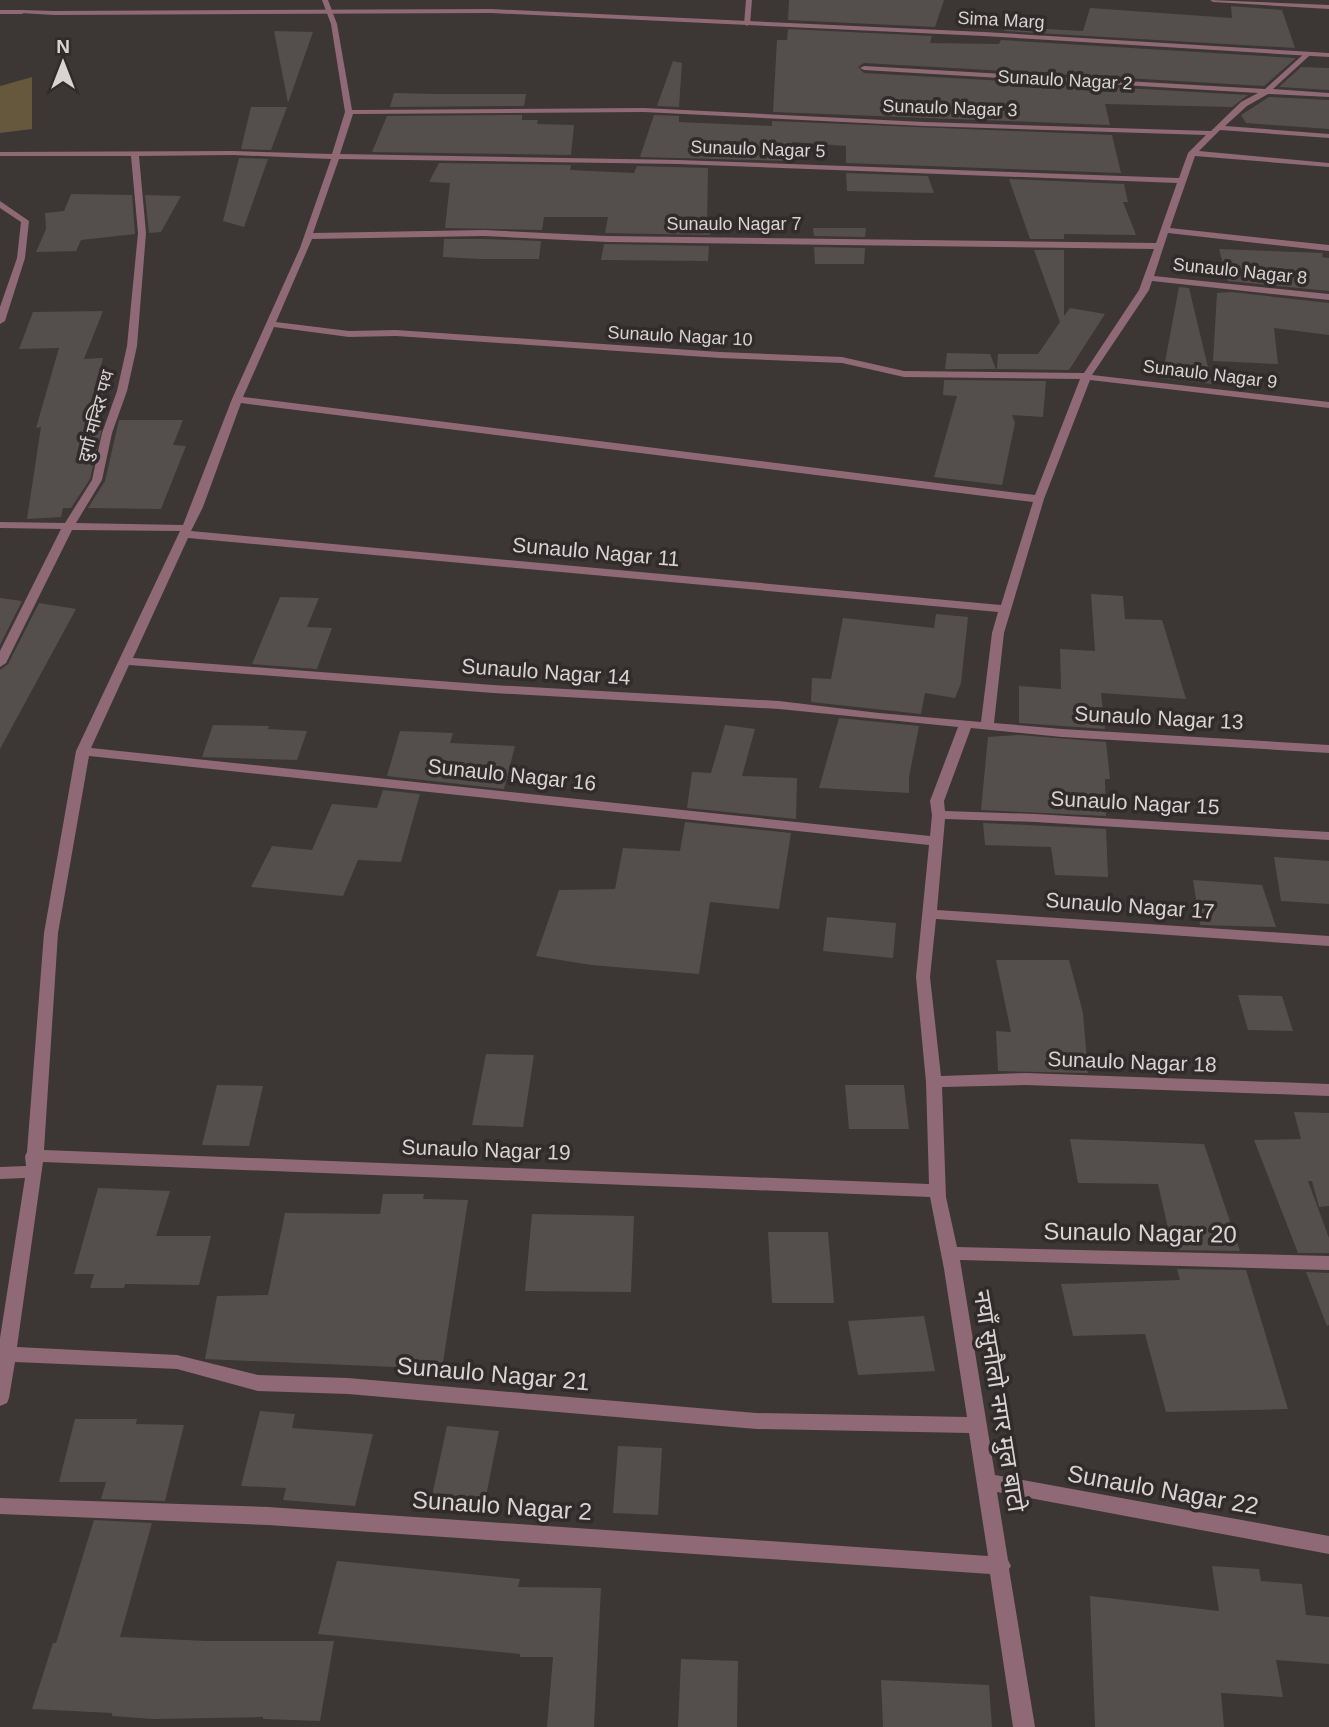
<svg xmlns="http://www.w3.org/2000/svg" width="1329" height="1727" viewBox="0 0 1329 1727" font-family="Arial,'Noto Sans Devanagari',sans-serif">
  <rect width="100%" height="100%" fill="#3c3635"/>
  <path fill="#66583c" d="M 32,77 L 32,129 L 0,133 L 0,86 Z"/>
  <path fill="#544f4c" d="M 789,0 L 944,0 L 935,27 L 788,20 Z
    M 1231,6 L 1282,10 L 1295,48 L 1004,31 L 1005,27 L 1083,31 L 1090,8 L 1232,18 Z
    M 788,29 L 932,36 L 930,43 L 999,44 L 1001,40 L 1296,58 L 1264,86 L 864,63 L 858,67 L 864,73 L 1248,95 L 1232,107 L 1105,104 L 1110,125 L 773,112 L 777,40 L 787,40 Z
    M 274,31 L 313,32 L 288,103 Z
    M 673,61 L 682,63 L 679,107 L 657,106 Z
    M 1301,67 L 1329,68 L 1329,90 L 1279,87 Z
    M 394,93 L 436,94 L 526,94 L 524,106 L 390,107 Z
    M 1269,97 L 1329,100 L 1329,129 L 1246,123 L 1241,115 Z
    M 251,107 L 287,107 L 271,150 L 241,149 Z
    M 522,115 L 522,120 L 538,120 L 537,124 L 574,125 L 571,155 L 372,152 L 387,116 Z
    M 654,115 L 679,116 L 679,122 L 772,126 L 772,121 L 1112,135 L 1121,173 L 846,163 L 846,146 L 792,142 L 788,161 L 640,157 Z
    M 239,158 L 268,159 L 244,227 L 223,221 Z
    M 439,163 L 571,165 L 570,170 L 634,173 L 637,166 L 708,168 L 707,226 L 711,226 L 710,235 L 605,233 L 608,217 L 544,217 L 542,230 L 445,228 L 450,183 L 429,182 Z
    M 846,173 L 928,176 L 934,193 L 847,191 Z
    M 1009,179 L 1124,184 L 1128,202 L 1123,202 L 1136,235 L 1064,234 L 1064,239 L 1030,239 Z
    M 71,194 L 132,195 L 135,234 L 81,240 L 76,251 L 36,252 L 46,229 L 45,213 L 64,211 Z
    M 145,195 L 181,196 L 161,232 L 149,233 Z
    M 813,228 L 866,228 L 865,237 L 814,236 Z
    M 444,239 L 484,239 L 541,241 L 539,259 L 480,259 L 443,257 Z
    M 604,244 L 709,246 L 708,261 L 601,260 Z
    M 814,247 L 865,248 L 864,264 L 815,264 Z
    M 1219,249 L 1323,253 L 1322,257 L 1329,258 L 1329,291 L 1228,281 Z
    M 1034,250 L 1064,250 L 1064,316 L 1070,308 L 1105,314 L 1069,370 L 997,369 L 998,354 L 1038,354 L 1060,322 Z
    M 1179,287 L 1189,288 L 1212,384 L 1162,378 Z
    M 1231,292 L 1329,303 L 1329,335 L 1274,328 L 1278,364 L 1213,361 L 1217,293 Z
    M 103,311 L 84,359 L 103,358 L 97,381 L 107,381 L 95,420 L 104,420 L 90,479 L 71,508 L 63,508 L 61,517 L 27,519 L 41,427 L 36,428 L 59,348 L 19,349 L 33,312 Z
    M 947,353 L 990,354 L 996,369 L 945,369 Z
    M 944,380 L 1046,381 L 1043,417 L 1012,415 L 1015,423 L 1002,485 L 934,477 L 957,396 L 943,395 Z
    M 119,420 L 183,420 L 173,445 L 186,446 L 161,509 L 88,508 L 105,481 Z
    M 1091,594 L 1123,596 L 1125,619 L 1162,620 L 1186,699 L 1101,693 L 1105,729 L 1019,723 L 1019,686 L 1061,689 L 1060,649 L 1095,651 Z
    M 280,597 L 319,598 L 307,627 L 332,628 L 317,669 L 252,664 Z
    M 0,598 L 22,601 L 0,645 Z
    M 39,603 L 76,609 L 0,749 L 0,670 L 8,664 Z
    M 936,614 L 968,617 L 961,683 L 955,698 L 925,693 L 921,714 L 811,702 L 812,678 L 831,679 L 843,618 L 934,628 Z
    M 839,718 L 919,726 L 909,777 L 909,793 L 819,788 Z
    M 213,725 L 269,726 L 268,729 L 307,731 L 297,760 L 202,757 Z
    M 725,725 L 755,729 L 742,776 L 797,778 L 796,819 L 687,808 L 692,772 L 711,773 Z
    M 400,731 L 453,733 L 450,743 L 515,746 L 504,789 L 387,776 Z
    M 1019,735 L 1106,742 L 1110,779 L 1105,779 L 1106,816 L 981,810 L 988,737 Z
    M 383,790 L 420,794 L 401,862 L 358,860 L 343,896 L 251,887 L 272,846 L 312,850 L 332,804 L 377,808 Z
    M 685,822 L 791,833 L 779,909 L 710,902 L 699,974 L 591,965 L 536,956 L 559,890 L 615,889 L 623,848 L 680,851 Z
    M 983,823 L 1106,829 L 1108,877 L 1055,875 L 1051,847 L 985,845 Z
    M 1274,857 L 1329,861 L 1329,904 L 1281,901 Z
    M 1193,880 L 1262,885 L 1276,927 L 1200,925 Z
    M 827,917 L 896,923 L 893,958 L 823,951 Z
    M 996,960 L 1069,960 L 1083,1013 L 1088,1073 L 998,1071 L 996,1031 L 1011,1032 Z
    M 1238,995 L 1282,996 L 1293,1031 L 1248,1030 Z
    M 486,1054 L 534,1055 L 523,1127 L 472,1125 Z
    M 217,1085 L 263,1086 L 249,1146 L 202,1145 Z
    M 845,1085 L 904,1085 L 909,1129 L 849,1129 Z
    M 1294,1112 L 1329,1113 L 1329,1206 L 1319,1207 L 1312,1181 L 1308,1181 L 1329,1238 L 1329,1253 L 1298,1253 L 1254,1140 L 1301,1139 Z
    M 1070,1139 L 1204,1144 L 1240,1251 L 1173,1250 L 1158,1184 L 1078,1183 Z
    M 98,1188 L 170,1191 L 156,1236 L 211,1236 L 199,1285 L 125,1284 L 124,1288 L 90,1288 L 94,1274 L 74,1274 Z
    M 383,1194 L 424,1194 L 423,1199 L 468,1200 L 442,1369 L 205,1359 L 217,1296 L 268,1295 L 285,1213 L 380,1214 Z
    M 532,1214 L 634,1216 L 631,1292 L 525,1291 Z
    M 768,1232 L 828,1232 L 834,1303 L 772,1303 Z
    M 1177,1269 L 1246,1270 L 1288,1409 L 1166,1412 L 1145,1334 L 1073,1336 L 1061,1284 L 1180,1280 Z
    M 1306,1272 L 1329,1273 L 1329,1325 L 1327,1326 Z
    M 924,1316 L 935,1371 L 858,1375 L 848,1321 Z
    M 260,1411 L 295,1414 L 292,1428 L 373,1434 L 355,1506 L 283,1500 L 286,1488 L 241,1486 Z
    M 75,1419 L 137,1419 L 136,1424 L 184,1425 L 165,1501 L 101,1499 L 106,1482 L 59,1482 Z
    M 447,1426 L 499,1431 L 485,1501 L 432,1496 Z
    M 618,1446 L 662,1448 L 658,1515 L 613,1513 Z
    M 94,1520 L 152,1523 L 120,1637 L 207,1641 L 334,1641 L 320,1721 L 263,1719 L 263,1717 L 153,1719 L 112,1716 L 112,1713 L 32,1709 L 53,1643 L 56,1643 Z
    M 337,1561 L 520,1579 L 518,1587 L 601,1588 L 594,1727 L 547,1727 L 553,1657 L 520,1657 L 520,1654 L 318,1634 Z
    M 1212,1566 L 1259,1569 L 1261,1581 L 1302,1584 L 1306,1615 L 1329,1617 L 1329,1664 L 1276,1660 L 1283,1697 L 1221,1693 L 1224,1727 L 1095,1727 L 1090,1596 L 1219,1611 Z
    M 681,1659 L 738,1661 L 737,1727 L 678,1727 Z
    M 881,1680 L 989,1685 L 992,1727 L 883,1727 Z"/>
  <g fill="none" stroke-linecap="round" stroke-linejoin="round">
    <path fill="#8f6975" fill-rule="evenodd" d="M 322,0 L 328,0 L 337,24 L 352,110 L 644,108 L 924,122 L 1211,131 L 1241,102 L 1258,93 L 864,70 L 860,68 L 864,66 L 1265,89 L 1306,52 L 1309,56 L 1273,89 L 1329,93 L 1329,97 L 1268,94 L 1247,106 L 1225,126 L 1329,134 L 1329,138 L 1220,130 L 1199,151 L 1329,163 L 1329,167 L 1195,156 L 1170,228 L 1329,245 L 1329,251 L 1168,233 L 1154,276 L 1329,294 L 1329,300 L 1152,281 L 1149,290 L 1092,375 L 1329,402 L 1329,408 L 1090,380 L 1044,499 L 1004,633 L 994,723 L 1062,729 L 1329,745 L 1329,753 L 1062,737 L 971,728 L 944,801 L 945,811 L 1035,814 L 1329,832 L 1329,840 L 1035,822 L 945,819 L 937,910 L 1329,936 L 1329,946 L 936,919 L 930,977 L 941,1076 L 1026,1073 L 1329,1084 L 1329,1096 L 1026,1085 L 942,1087 L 946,1197 L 957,1247 L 1329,1256 L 1329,1270 L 960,1260 L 995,1475 L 1329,1536 L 1329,1554 L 997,1492 L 1008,1560 L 1011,1566 L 1009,1569 L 1035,1727 L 1013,1727 L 990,1574 L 268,1525 L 0,1514 L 0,1498 L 268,1507 L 988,1556 L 969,1433 L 756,1429 L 348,1394 L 258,1391 L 177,1369 L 15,1362 L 9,1398 L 7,1403 L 0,1406 L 0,1338 L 25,1178 L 0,1179 L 0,1167 L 26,1166 L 25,1156 L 27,1152 L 44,933 L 76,751 L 180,531 L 72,530 L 6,663 L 0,667 L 0,651 L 61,529 L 0,528 L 0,522 L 65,523 L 92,480 L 102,433 L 117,391 L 127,346 L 138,233 L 131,156 L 0,156 L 0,152 L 233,151 L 332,154 L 345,112 L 331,24 ZM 644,112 L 924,126 L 1206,135 L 1188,153 L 1179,178 L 678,160 L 340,154 L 353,114 ZM 233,155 L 331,159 L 300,248 L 232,399 L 183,525 L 76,523 L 102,480 L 112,433 L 127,391 L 137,346 L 146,233 L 139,156 ZM 339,159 L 678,164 L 1177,183 L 1156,243 L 608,236 L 484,230 L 313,233 ZM 484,236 L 608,242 L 1154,249 L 1139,290 L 1084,373 L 904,371 L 842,357 L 720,352 L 396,330 L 349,331 L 276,322 L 312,239 ZM 274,327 L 349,337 L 396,336 L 720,358 L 842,363 L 904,377 L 1080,379 L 1035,495 L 243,397 ZM 241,403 L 1033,502 L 1001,605 L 191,531 L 203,507 ZM 188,538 L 998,612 L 992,633 L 981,722 L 879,713 L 779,701 L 493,685 L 133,658 ZM 129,665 L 493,693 L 779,709 L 958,727 L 930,801 L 932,815 L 930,836 L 91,748 ZM 89,756 L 929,845 L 916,977 L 926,1082 L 929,1184 L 44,1150 L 58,933 ZM 43,1162 L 930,1197 L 944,1269 L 967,1417 L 756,1413 L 348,1378 L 258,1375 L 177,1355 L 17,1347 Z
      M 746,0 L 752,0 L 750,24 L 747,26 L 744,24 Z
      M 1210,0 L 1329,5 L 1329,9 L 1213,2 Z
      M 22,10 L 54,11 L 57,13 L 54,15 L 20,13 Z
      M 0,201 L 29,221 L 25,258 L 5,321 L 0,324 L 0,307 L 17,258 L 21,222 L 0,208 Z"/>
    <path fill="#8f6975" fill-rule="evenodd" d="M 491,9 L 984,32 L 1329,53 L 1329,57 L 984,36 L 491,13 L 54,15 L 51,13 L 54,11 Z
      M 0,10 L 22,10 L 25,12 L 22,14 L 0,14 Z"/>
  </g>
  <g text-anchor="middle" stroke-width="7" stroke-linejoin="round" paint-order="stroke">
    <g font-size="18" fill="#d8d4d4" stroke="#312c2b">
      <text transform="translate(1001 20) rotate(3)" y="6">Sima Marg</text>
      <text transform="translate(1065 80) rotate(3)" y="6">Sunaulo Nagar 2</text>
      <text transform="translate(950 108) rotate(2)" y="6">Sunaulo Nagar 3</text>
      <text transform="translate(758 149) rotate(2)" y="6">Sunaulo Nagar 5</text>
      <text x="734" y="230">Sunaulo Nagar 7</text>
      <text transform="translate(1240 271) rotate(6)" y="6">Sunaulo Nagar 8</text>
      <text transform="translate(680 336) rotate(3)" y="6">Sunaulo Nagar 10</text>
      <text transform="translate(1210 374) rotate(7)" y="6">Sunaulo Nagar 9</text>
      <text transform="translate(96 416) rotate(-75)" y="6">दुर्गा मन्दिर पथ</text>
    </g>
    <g font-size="21" fill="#d8d4d4" stroke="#312c2b">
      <text transform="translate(596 552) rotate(5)" y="7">Sunaulo Nagar 11</text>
      <text transform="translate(546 672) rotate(4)" y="7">Sunaulo Nagar 14</text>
      <text transform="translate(1159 718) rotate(3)" y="7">Sunaulo Nagar 13</text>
      <text transform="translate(512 775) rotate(6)" y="7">Sunaulo Nagar 16</text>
      <text transform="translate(1135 803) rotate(3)" y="7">Sunaulo Nagar 15</text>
      <text transform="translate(1130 906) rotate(4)" y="7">Sunaulo Nagar 17</text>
      <text transform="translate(1132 1062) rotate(2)" y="7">Sunaulo Nagar 18</text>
      <text transform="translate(486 1150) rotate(2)" y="7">Sunaulo Nagar 19</text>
    </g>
    <g font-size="24" fill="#d8d4d4" stroke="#312c2b">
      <text transform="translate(1140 1233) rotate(1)" y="8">Sunaulo Nagar 20</text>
      <text transform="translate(493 1374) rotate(5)" y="8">Sunaulo Nagar 21</text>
      <text transform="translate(999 1401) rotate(81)" y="8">नयाँ सुनौलो नगर मुल बाटो</text>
      <text transform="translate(1163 1490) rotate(10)" y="8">Sunaulo Nagar 22</text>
      <text transform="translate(502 1506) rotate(4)" y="8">Sunaulo Nagar 2</text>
    </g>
  </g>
  <g transform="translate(63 63)" stroke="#312c2b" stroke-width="5" paint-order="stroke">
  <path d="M0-5L12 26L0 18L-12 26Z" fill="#d8d4d4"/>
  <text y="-10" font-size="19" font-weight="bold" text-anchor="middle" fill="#d8d4d4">N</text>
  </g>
</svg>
